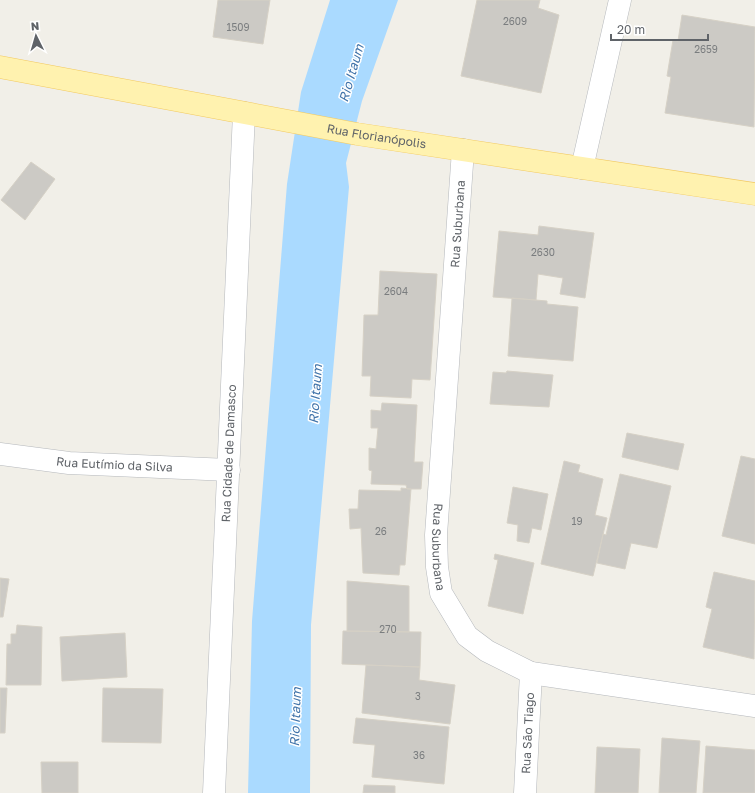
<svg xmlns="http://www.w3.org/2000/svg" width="755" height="793" viewBox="0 0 755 793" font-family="'Golos Text',sans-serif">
  <rect width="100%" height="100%" fill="#f1efe8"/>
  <path fill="#aadaff" d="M 330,0 L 398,0 L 362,101 L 346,163 L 349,187 L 311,625 L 310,793 L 248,793 L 252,621 L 287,184 L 301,92 Z"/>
  <path fill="#cccac5" stroke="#d6d1c6" d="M 218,0 L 270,0 L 263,44 L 213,37 Z
    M 477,0 L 540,0 L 538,8 L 559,15 L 541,93 L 461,76 Z
    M 682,15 L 755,27 L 754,127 L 665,113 L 671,77 L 667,76 L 673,40 L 678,41 Z
    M 31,162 L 55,179 L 25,220 L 1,200 Z
    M 539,226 L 594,233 L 585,298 L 560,294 L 563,278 L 538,274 L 536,300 L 493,297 L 499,231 L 538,235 Z
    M 380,271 L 437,274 L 430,380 L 412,379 L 411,398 L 370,396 L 371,376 L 362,376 L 364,315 L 378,315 Z
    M 512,298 L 547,301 L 547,304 L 578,307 L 573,361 L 508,356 Z
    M 507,371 L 553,375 L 549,407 L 490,404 L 493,372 L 506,373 Z
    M 382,403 L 417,405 L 414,462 L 423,462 L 421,489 L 407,489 L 406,485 L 371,484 L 372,471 L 369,470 L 369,448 L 376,449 L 378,428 L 371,428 L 371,410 L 381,411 Z
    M 627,433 L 684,444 L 678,470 L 622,457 Z
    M 741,456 L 755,459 L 755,544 L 722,536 Z
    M 564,461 L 580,465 L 578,472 L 603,479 L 595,515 L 607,518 L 593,576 L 541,564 Z
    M 620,474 L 671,486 L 657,548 L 631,543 L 625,569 L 597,563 L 603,534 L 606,535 Z
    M 513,487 L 548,494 L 541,530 L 532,528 L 529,543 L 517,541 L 518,525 L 507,523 Z
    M 401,488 L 411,489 L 405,565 L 400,565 L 399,575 L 363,573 L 361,528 L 350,529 L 349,509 L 358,509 L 359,490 L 401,491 Z
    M 495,554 L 534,563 L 523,614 L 488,606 L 498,560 L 494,559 Z
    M 714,572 L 755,581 L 754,659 L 703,647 L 712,609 L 706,607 Z
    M 0,578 L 9,579 L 3,617 L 0,617 Z
    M 347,581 L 409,586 L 409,632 L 347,631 Z
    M 17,625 L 42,627 L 41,685 L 6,685 L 7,644 L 11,644 L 11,634 L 16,634 Z
    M 343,631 L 421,632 L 420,667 L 342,664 Z
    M 125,633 L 127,677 L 62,681 L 60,637 Z
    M 366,665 L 420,667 L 419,680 L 455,685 L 450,724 L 362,713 Z
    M 0,688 L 7,688 L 5,733 L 0,733 Z
    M 103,688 L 163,689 L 161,743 L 102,742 Z
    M 356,718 L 449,727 L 444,784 L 372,777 L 375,745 L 353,743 Z
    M 662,738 L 700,741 L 696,793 L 659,793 Z
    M 706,746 L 755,750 L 755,793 L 703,793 Z
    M 597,747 L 640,749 L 638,793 L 595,793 Z
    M 41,762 L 78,762 L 78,793 L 42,793 Z
    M 364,785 L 395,786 L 395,793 L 363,793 Z"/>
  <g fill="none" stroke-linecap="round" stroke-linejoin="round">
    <g stroke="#b5b8bc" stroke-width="23">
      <g id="minor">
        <path id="s1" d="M 463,150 L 436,535 L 437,567 L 441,593 L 467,636 L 487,651 L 531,673 L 755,706"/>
        <path d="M 582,168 L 620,0"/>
        <path id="s2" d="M 0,454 L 69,463 L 229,470"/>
        <path id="s3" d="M 214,793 L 244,113"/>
        <path id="s4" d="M 525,793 L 531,673"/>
      </g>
    </g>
    <g stroke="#f2c960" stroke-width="23">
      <g id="major">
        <path id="s5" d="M 0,67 L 357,134 L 755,194"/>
      </g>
    </g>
    <use href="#minor" stroke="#fff" stroke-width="22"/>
    <use href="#major" stroke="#fff2af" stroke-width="22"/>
  </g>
  <g text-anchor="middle" stroke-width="3" stroke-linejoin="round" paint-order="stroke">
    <g font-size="10" fill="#7a7d7f">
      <text x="515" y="25">2609</text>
      <text x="238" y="31">1509</text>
      <text x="706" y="53">2659</text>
      <text x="543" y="256">2630</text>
      <text x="396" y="295">2604</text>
      <text x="577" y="525">19</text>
      <text x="381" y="535">26</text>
      <text x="388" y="633">270</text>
      <text x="418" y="700">3</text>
      <text x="419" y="759">36</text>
    </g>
    <g font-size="12" fill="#5f6368" stroke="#fff">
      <text dy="4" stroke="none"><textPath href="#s5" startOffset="383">Rua Florianópolis</textPath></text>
      <text transform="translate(458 224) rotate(-86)" y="4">Rua Suburbana</text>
      <text dy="4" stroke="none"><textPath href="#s3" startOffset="340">Rua Cidade de Damasco</textPath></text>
      <text dy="4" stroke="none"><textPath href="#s2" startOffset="115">Rua Eutímio da Silva</textPath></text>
      <text dy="4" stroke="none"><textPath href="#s1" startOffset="398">Rua Suburbana</textPath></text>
      <text dy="4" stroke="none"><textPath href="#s4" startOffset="60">Rua São Tiago</textPath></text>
    </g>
    <g font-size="13" font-style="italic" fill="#4174aa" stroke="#fff">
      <text transform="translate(351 73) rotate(-74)" y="5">Rio Itaum</text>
      <text transform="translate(315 394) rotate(-86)" y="5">Rio Itaum</text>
      <text transform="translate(295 717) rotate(-88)" y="5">Rio Itaum</text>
    </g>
  </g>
  <g transform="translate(36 36) rotate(355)" stroke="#ffffff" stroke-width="3" paint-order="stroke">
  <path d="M0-3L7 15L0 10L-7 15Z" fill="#5f6368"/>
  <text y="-6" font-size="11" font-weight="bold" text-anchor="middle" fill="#5f6368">N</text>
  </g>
  <path d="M611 34v6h97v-6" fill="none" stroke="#5f6368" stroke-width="2"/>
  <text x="617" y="34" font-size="12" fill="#5f6368" stroke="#ffffff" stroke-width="3" paint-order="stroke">20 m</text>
</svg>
